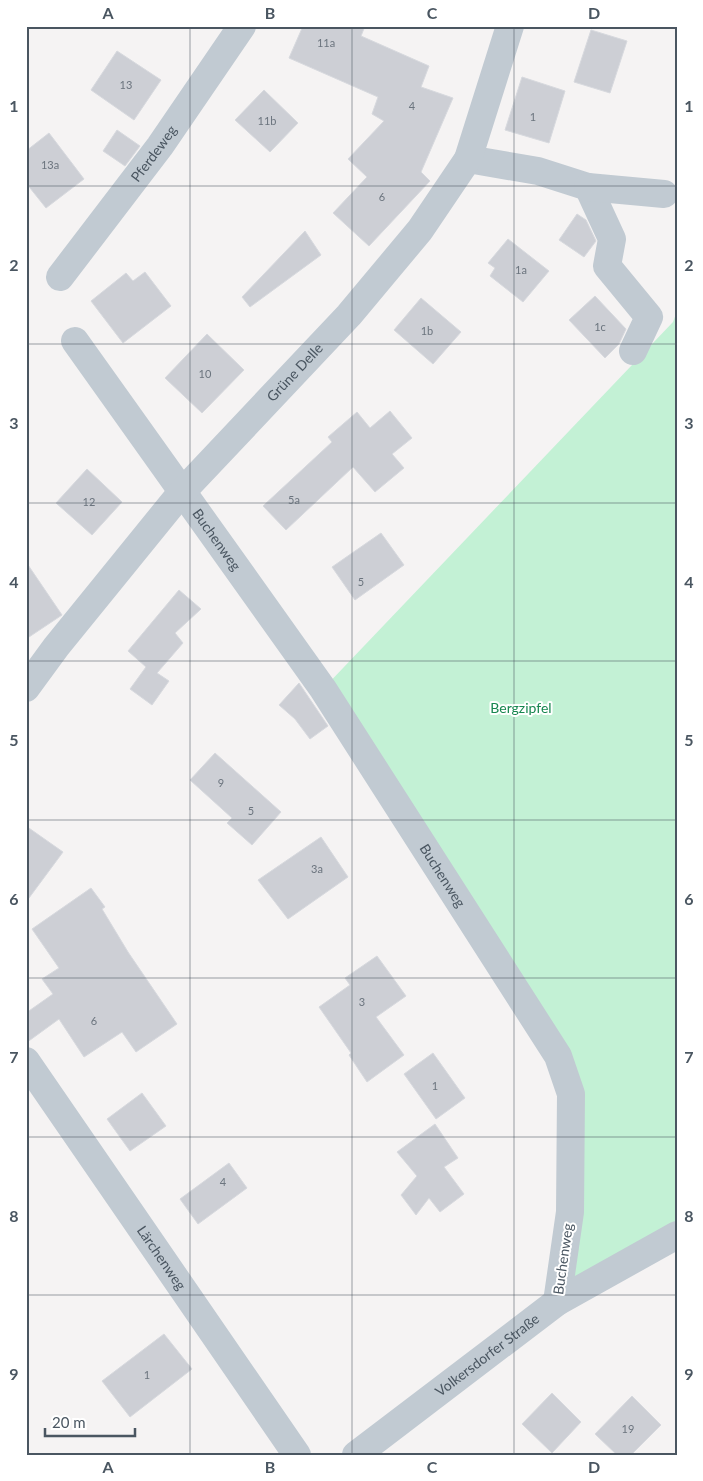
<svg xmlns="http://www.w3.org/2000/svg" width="703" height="1481" viewBox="0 0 703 1481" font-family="Lato,sans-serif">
  <rect width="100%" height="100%" fill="#f5f3f3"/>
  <path fill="#c3f1d5" d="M 677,311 L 677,1235 L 557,1302 L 571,1094 L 323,689 L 673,322 Z"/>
  <path fill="#cdcfd5" stroke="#d7d9de" d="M 303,26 L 365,26 L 361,36 L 429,66 L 421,87 L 453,98 L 421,172 L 430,181 L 369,246 L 333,213 L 367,177 L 348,159 L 384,121 L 372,114 L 378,97 L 289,58 Z
    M 591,30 L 627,41 L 610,93 L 574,82 Z
    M 117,51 L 161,80 L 134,120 L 91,90 Z
    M 522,77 L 565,91 L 549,143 L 505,130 Z
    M 264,90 L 298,123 L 270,152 L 235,120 Z
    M 117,130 L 140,146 L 125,166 L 103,151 Z
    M 49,133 L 84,179 L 46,208 L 26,183 L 26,151 Z
    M 577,214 L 586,220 L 596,241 L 584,257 L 559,240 Z
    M 305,231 L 321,255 L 250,307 L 242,297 Z
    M 508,239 L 549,271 L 523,302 L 490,276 L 495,268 L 488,263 Z
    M 145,272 L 171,306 L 123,343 L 91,301 L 126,273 L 133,281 Z
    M 595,296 L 626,329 L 619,344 L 605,358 L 569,320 Z
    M 421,298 L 461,332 L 433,364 L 394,330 Z
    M 207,334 L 244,370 L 202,413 L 165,378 Z
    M 390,411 L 412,438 L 392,454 L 404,468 L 375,492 L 353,467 L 286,530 L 263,506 L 332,442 L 328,437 L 357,412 L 370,428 Z
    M 87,469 L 122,502 L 92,535 L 56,503 Z
    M 381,533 L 404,565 L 355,600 L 332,567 Z
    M 26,562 L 62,615 L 26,639 Z
    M 179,590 L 201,609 L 175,633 L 183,643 L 157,673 L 169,681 L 152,705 L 130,689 L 146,667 L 128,651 Z
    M 299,683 L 328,726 L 310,739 L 295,719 L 279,705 Z
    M 215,753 L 281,812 L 252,845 L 227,823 L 232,818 L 190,780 Z
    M 26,826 L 63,852 L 26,902 Z
    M 321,837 L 348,877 L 288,919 L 258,880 Z
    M 91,888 L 105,907 L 102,909 L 128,952 L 177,1024 L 136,1052 L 122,1032 L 84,1057 L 59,1019 L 26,1043 L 26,1013 L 53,994 L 42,979 L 59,968 L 32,929 Z
    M 377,956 L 406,996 L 376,1017 L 404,1055 L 367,1082 L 349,1055 L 351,1053 L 319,1007 L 350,985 L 345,978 Z
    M 433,1053 L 465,1098 L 436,1119 L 404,1074 Z
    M 142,1093 L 166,1126 L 130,1151 L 107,1119 Z
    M 435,1124 L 458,1158 L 444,1167 L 464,1194 L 440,1212 L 429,1198 L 416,1215 L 401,1195 L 417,1176 L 397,1152 Z
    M 229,1163 L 247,1188 L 198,1224 L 180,1199 Z
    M 164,1334 L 192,1369 L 130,1417 L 102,1381 Z
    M 552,1393 L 581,1422 L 552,1453 L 522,1424 Z
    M 632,1396 L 661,1425 L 631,1455 L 617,1455 L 595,1434 Z"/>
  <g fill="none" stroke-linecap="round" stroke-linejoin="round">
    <g stroke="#c1cad2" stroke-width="28">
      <path d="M 468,159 L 538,171 L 588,187 L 612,239 L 607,266 L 649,317 L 633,351"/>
      <path d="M 588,187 L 664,194"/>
      <path id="s1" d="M 60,277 L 160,146 L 242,26"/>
      <path id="s2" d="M 75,341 L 323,689 L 558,1056 L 571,1094 L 570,1212 L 557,1302"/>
      <path id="s3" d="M 26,688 L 56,647 L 181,493 L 349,315 L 420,230 L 468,159 L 510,26"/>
      <path id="s4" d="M 26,1061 L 297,1455"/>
      <path id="s5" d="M 356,1455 L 557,1302 L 677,1235"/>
    </g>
  </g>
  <path fill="none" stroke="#4a5661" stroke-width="1" stroke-opacity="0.55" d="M 190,26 L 190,1455M 352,26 L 352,1455M 514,26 L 514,1455M 26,186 L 677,186M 26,344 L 677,344M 26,503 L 677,503M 26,661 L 677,661M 26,820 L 677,820M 26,978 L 677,978M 26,1137 L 677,1137M 26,1295 L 677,1295"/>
  <g text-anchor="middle" stroke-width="4" stroke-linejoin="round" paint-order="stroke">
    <g font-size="11" fill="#6b747e">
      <text x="326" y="47">11a</text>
      <text x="126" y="89">13</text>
      <text x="412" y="110">4</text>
      <text x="533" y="121">1</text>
      <text x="267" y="125">11b</text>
      <text x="50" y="169">13a</text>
      <text x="382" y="201">6</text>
      <text x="521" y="274">1a</text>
      <text x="600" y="331">1c</text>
      <text x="427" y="335">1b</text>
      <text x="205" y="378">10</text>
      <text x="294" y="504">5a</text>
      <text x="89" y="506">12</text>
      <text x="361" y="586">5</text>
      <text x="221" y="787">9</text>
      <text x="251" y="815">5</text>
      <text x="317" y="873">3a</text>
      <text x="362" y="1006">3</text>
      <text x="94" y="1025">6</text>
      <text x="435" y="1090">1</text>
      <text x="223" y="1186">4</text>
      <text x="147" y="1379">1</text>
      <text x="628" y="1433">19</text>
    </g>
    <g font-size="14" fill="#4a5661" stroke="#fff">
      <text dy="5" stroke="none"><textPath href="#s1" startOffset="155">Pferdeweg</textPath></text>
      <text dy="5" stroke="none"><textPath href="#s3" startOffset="415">Grüne Delle</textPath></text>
      <text dy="5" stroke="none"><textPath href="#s2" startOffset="244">Buchenweg</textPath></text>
      <text dy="5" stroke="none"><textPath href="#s2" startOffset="649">Buchenweg</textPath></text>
      <text dy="5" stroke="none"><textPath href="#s4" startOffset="239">Lärchenweg</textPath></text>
      <text transform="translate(563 1259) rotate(-82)" y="5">Buchenweg</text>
      <text dy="5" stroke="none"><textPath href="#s5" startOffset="165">Volkersdorfer Straße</textPath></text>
    </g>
    <g font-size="14" fill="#17864f" stroke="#fff">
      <text x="521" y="713">Bergzipfel</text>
    </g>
  </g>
  <rect width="703" height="1481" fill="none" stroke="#ffffff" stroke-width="55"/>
  <path d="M45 1428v8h90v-8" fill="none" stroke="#4a5661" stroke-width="2.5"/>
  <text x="52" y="1428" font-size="15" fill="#4a5661" stroke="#ffffff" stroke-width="4" paint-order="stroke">20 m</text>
  <rect x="28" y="28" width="648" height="1426" fill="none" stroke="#4a5661" stroke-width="2"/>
  <g font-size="16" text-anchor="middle" font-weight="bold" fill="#4a5661">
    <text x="108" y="19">A</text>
    <text x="270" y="19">B</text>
    <text x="432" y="19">C</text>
    <text x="594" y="19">D</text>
    <text x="14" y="112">1</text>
    <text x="689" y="112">1</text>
    <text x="14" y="271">2</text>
    <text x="689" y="271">2</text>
    <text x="14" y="429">3</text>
    <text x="689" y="429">3</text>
    <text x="14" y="588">4</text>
    <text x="689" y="588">4</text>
    <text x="14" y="746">5</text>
    <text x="689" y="746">5</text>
    <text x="14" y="905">6</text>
    <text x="689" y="905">6</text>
    <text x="14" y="1063">7</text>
    <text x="689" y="1063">7</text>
    <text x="14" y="1222">8</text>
    <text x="689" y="1222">8</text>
    <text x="14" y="1380">9</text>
    <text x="689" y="1380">9</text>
    <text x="108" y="1473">A</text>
    <text x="270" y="1473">B</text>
    <text x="432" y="1473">C</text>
    <text x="594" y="1473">D</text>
  </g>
</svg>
